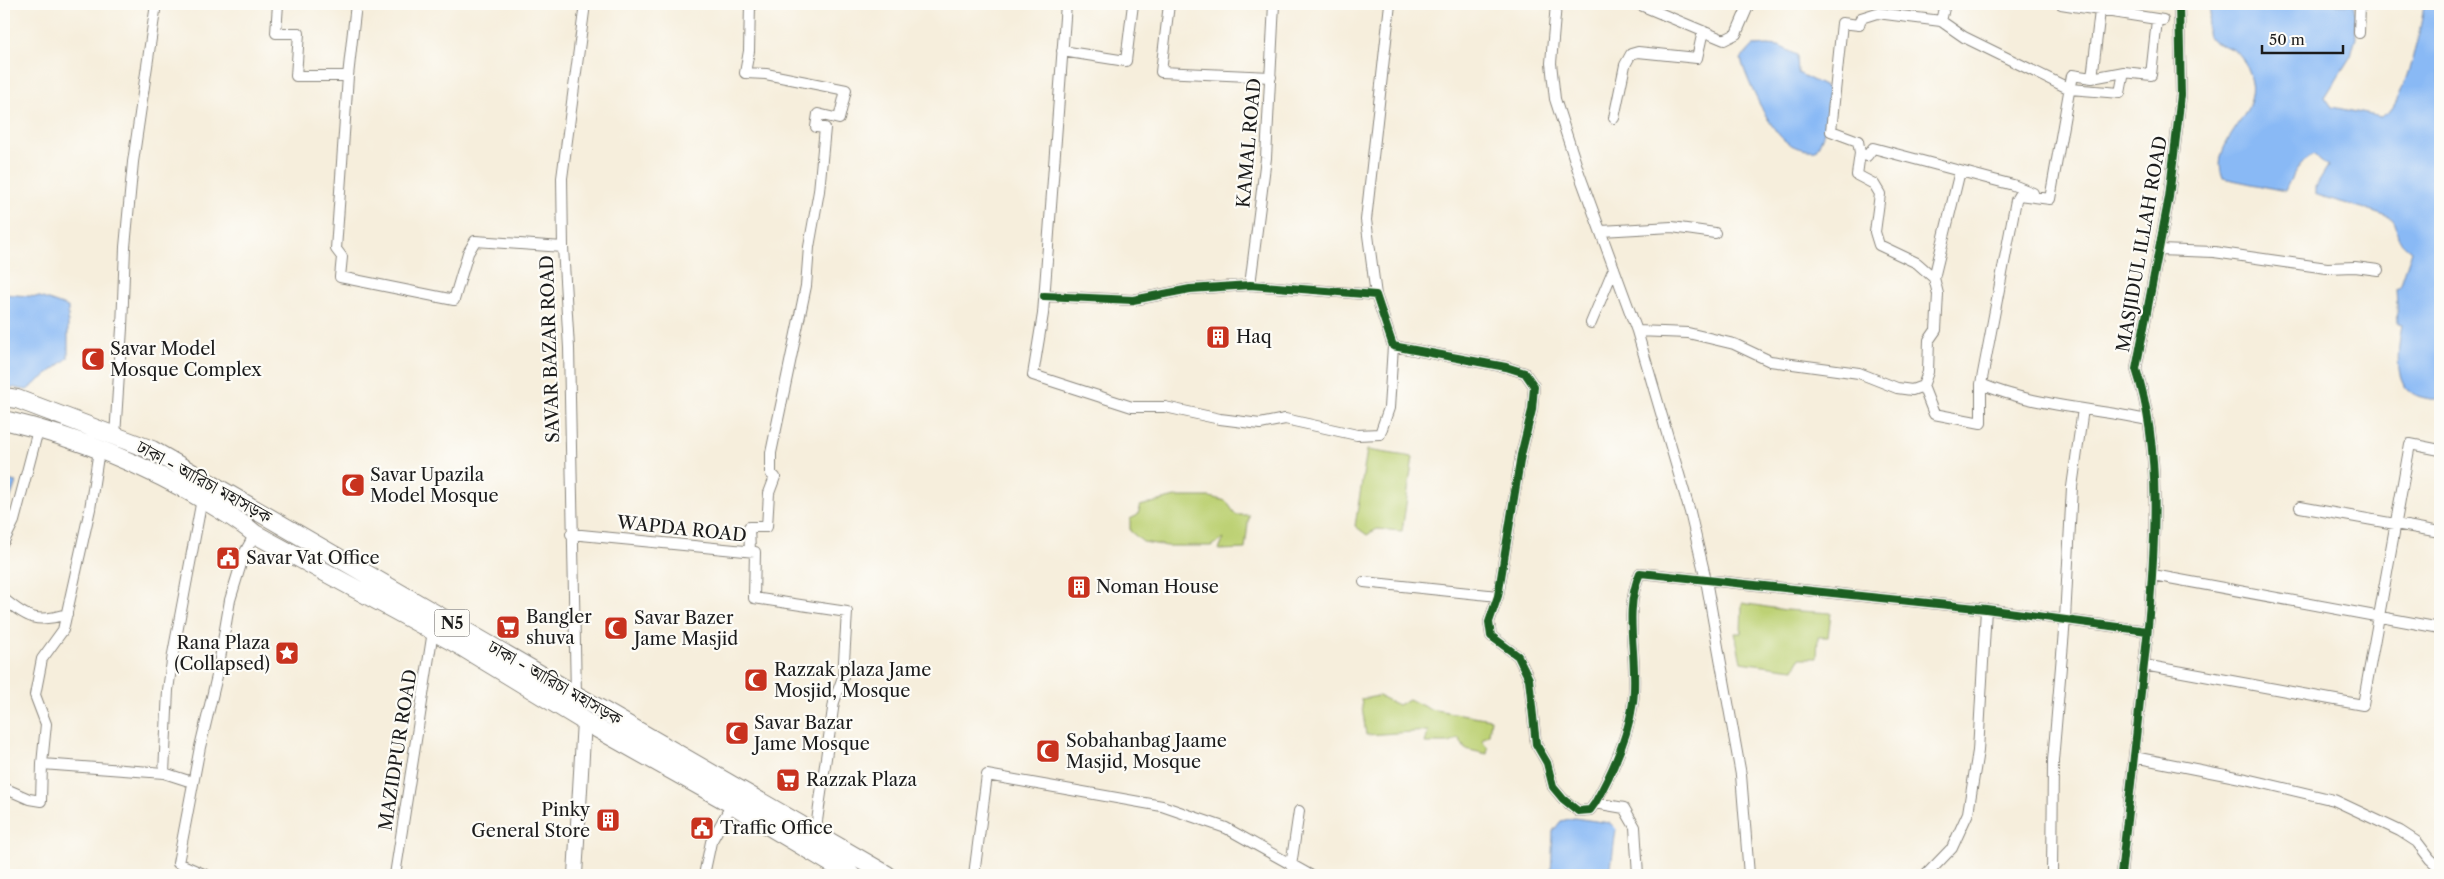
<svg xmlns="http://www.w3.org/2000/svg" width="2444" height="879" viewBox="0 0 2444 879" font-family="'Libre Caslon Text','Noto Serif Bengali',serif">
  <rect width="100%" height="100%" fill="#fdfcf7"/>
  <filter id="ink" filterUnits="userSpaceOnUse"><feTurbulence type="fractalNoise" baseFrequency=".02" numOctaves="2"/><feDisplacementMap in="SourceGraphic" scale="10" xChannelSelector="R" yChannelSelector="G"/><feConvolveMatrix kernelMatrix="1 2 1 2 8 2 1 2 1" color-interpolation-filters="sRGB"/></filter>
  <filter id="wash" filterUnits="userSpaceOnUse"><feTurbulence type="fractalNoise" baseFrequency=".0096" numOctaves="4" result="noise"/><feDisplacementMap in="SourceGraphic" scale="20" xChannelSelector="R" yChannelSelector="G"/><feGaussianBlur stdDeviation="1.12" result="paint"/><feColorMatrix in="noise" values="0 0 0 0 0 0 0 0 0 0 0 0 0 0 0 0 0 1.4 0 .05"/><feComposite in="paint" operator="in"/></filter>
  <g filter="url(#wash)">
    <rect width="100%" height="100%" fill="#f6eedc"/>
    <path fill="#bdd175" stroke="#6c7648" d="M 1367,450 L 1413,457 L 1402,531 L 1377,529 L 1367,535 L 1355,526 Z
      M 1175,497 L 1210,497 L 1226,501 L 1236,515 L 1249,515 L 1245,549 L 1219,550 L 1224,538 L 1212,546 L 1167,546 L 1143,542 L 1130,531 L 1130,519 L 1138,515 L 1140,506 Z
      M 1742,603 L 1785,610 L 1831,613 L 1828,637 L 1818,637 L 1817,658 L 1800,658 L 1794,669 L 1741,662 L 1735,633 L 1741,633 Z
      M 1379,696 L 1398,705 L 1409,699 L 1429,709 L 1491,719 L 1489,734 L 1482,740 L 1488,748 L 1487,754 L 1465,749 L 1459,738 L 1450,743 L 1425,743 L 1428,731 L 1366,735 L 1361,699 Z"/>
    <path fill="#89b9f5" stroke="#526a88" d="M 2210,4 L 2354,4 L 2356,37 L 2351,56 L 2325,97 L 2332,107 L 2381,117 C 2384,115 2388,113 2390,111 C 2405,94 2422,27 2424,4 L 2440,4 L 2440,398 C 2435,400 2430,399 2425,398 C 2390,392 2398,350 2402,324 L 2398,323 L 2396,288 L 2400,286 L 2412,251 C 2407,247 2401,242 2398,237 C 2396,231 2397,224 2392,219 C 2387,213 2329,200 2315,194 L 2315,187 L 2328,166 L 2314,155 C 2299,161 2291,177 2285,191 L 2223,178 C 2206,139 2270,113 2248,71 C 2246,66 2243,58 2239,54 C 2230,47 2217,44 2208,37 C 2204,26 2213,16 2210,4 Z
      M 1768,45 L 1779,46 L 1797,55 L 1798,73 L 1828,88 C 1831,111 1827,130 1816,150 C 1804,151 1794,148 1784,140 C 1768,126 1746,79 1741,59 L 1753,46 Z
      M 4,294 L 40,297 L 68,307 L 68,358 L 27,390 L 4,386 Z
      M 4,479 L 16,482 L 7,508 L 4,509 Z
      M 1574,818 L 1610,823 L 1616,829 L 1610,875 L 1551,875 L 1553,831 L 1561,821 Z"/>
  </g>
  <g filter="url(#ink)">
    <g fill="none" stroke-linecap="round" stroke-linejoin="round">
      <g stroke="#89857c" stroke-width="12">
        <path id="minor" d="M 278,4 L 276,33 L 299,33 L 296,76 L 348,76
          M 356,4 L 348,76 L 336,249 L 342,257 L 340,277 L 454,300 L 468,253 L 475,241 L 563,247
          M 750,4 L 749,51 L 745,73 L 766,74 L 846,90 L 839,119 L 818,114 L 816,127 L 825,128 L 819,191 L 809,247 L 806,286 L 771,453 L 771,474 L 775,477 L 769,493 L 767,527 L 749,527 L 750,551
          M 1066,4 L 1043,314 L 1033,375 L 1132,407 L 1165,407 L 1220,419 L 1260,424 L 1285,419 L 1357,435 L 1380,434 L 1389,408 L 1393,346
          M 1169,4 L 1161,72 L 1271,77
          M 1556,4 L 1551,63 L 1555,99 L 1579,173 L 1637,331 L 1690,512 L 1706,580 L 1741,775 L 1749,875
          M 1638,4 L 1724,40 L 1736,34 L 1749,4
          M 2061,4 L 2163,20
          M 2100,11 L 2092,78 L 2124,72 L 2151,75 L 2157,20
          M 1941,21 L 1964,37 L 2070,89 L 2120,93 L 2124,72
          M 2359,33 L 2360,4
          M 1062,51 L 1126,61 L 1133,4
          M 2092,78 L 2072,75 L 2050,199 L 2019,195 L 2016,200 L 1981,384 C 2033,406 2092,408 2147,420
          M 1614,118 L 1625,65 L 1631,54 L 1638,52 L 1697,58 L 1703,31
          M 1860,153 L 1867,156 L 1873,148 L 2013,185 L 2033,193
          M 1601,231 L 1672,227 L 1715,233
          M 2159,250 L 2214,252 L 2327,268 L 2355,267 L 2378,270
          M 1934,278 L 1960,171
          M 1250,285 L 1266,158 L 1274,4
          M 1376,295 L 1366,220 L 1390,4
          M 1044,296 L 1133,300 L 1190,289 L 1250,285 L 1376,295 L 1393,346 L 1506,367 L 1525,373 L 1534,386 L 1532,410 L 1521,455 L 1498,596 L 1489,622 L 1491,636 L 1518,656 L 1529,679 L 1536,744 L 1547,763 L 1553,787 L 1563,799 L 1578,811 L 1590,810 L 1595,803 C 1613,771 1628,738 1633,702 C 1639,659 1622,613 1640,573 L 1986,609 L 2147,631
          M 1591,323 L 1614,268
          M 1637,331 L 1688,333 L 1734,344 L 1770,361 L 1859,373 L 1897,388 L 1912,390 L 1923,386 L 1928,372 L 1929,340 L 1936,330 L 1938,294 L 1934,278 L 1917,263 L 1879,245 L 1875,232 L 1880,194 L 1874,184 L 1857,175 L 1860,153 L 1858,141 L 1831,131 L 1842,23 L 1859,25 L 1861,18 L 1877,13 L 1941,21 L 1945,4
          M 1923,386 L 1934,414 L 1981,423 L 1981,384
          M 115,436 L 122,328 L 125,247 L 133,162 L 156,4
          M 99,450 L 90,509 L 63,630 L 42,659 L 35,695 L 46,724 L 42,764 L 164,773 L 192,782
          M 2300,507 L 2440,532
          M 571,534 L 755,552 L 754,598 L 847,612 L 843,677 L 834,702 L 815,835
          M 4,541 L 14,521 L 38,430
          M 2153,575 L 2440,628
          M 1364,582 L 1498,596
          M 4,599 C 28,619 37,623 67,614
          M 2144,665 L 2363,705 L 2410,444 L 2440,450
          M 576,694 L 569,348 L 563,247 L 562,178 L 585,4
          M 2134,757 L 2246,779 L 2334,800 L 2400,831 L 2417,842 L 2430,859 L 2440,868
          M 164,773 L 168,690 L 173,654 L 202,499
          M 4,788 L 29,799 L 41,801 L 42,764
          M 1595,803 L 1624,808 L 1635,827 L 1638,875
          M 1291,866 L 1299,811
          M 206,875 L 178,863 L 200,747 L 217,676 L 230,600 L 244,554 L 255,534
          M 395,875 L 433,631
          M 704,875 L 711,842 L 732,804
          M 974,875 L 987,775 L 1162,806 L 1226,828 L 1310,875
          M 1926,875 L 1952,848 L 1968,813 L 1978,751 L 1986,609
          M 2052,875 L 2053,761 L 2065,619 L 2072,487 L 2083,409
          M 2121,875 C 2129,796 2139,717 2147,637 C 2155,552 2163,451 2136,369 L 2169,197 L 2181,95 L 2179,4"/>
      </g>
      <g stroke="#89857c" stroke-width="16">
        <path id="tertiary" d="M 575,875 L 584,721"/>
      </g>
      <g stroke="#89857c" stroke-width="20">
        <path id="trunk" d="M 4,397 L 17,399 L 152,450 L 887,875
          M 4,420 C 76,437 148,466 211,504 C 226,513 241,522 255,534 L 459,645 L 584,721 L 732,804 L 851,875"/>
      </g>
      <use href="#minor" stroke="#fff" stroke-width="10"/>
      <use href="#tertiary" stroke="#fff" stroke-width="14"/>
      <use href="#trunk" stroke="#fff" stroke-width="18"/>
      <g stroke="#fdfcf7" stroke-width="11">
        <path id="cycleway" d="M 1044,296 L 1133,300 L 1190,289 L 1250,285 L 1376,295 L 1393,346 L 1506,367 L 1525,373 L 1534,386 L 1532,410 L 1521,455 L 1498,596 L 1489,622 L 1491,636 L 1518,656 L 1529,679 L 1536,744 L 1547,763 L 1553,787 L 1563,799 L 1578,811 L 1590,810 L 1595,803 C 1613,771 1628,738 1633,702 C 1639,659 1622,613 1640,573 L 1986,609 L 2147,631
          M 2121,875 C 2129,796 2139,717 2147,637 C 2155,552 2163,451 2136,369 L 2169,197 L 2181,95 L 2179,4"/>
      </g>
      <use href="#cycleway" stroke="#1b5e20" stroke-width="8"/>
    </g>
  </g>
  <defs>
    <g id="building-square" transform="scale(1.25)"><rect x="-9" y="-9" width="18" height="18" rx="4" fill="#c8321e" stroke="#fdfcf7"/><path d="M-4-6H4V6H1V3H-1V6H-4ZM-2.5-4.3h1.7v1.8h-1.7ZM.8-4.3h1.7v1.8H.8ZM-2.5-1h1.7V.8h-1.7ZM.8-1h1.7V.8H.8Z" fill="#fff"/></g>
    <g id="mosque-square" transform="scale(1.25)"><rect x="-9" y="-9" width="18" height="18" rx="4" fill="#c8321e" stroke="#fdfcf7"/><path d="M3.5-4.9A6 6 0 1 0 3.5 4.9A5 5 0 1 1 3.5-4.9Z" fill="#fff"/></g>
    <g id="civic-square" transform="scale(1.25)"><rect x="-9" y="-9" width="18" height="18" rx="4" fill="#c8321e" stroke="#fdfcf7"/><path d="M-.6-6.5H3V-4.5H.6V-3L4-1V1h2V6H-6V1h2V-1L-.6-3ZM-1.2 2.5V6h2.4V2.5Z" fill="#fff"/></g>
    <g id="supermarket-square" transform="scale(1.25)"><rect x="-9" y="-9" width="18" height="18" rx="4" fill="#c8321e" stroke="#fdfcf7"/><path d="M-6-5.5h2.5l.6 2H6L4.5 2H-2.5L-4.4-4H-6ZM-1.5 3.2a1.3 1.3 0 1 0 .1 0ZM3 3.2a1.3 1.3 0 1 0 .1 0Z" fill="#fff"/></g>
    <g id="sight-square" transform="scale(1.25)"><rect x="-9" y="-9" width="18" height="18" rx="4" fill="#c8321e" stroke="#fdfcf7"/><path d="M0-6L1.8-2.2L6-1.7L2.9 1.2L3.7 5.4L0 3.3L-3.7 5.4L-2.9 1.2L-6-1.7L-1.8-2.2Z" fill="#fff"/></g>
  </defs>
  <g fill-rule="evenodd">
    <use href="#building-square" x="1218" y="337"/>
    <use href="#mosque-square" x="93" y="359"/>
    <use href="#mosque-square" x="353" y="485"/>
    <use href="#civic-square" x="228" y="558"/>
    <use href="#building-square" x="1079" y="587"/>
    <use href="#supermarket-square" x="508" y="627"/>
    <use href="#mosque-square" x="616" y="628"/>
    <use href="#sight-square" x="287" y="653"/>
    <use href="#mosque-square" x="756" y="680"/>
    <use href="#mosque-square" x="737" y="733"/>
    <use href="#mosque-square" x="1048" y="751"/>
    <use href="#supermarket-square" x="788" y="780"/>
    <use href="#building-square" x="608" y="820"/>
    <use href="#civic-square" x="702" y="828"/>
  </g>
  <g text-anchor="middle" stroke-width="4.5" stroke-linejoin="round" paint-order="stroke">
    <rect fill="#fdfcf7" stroke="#605f5e" stroke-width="1" x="434.5" y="609.5" width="35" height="27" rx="4"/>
    <g font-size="16" font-weight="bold" fill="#1c1c1c">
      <text x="452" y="629">N5</text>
    </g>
    <g font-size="18" fill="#1c1c1c" stroke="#fdfcf7">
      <text transform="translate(1249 143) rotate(-85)" y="6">KAMAL ROAD</text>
      <text transform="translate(2142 244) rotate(-80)" y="6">MASJIDUL ILLAH ROAD</text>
      <text transform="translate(550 349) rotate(-92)" y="6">SAVAR BAZAR ROAD</text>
      <text transform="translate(204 482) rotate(29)" y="6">ঢাকা - আরিচা মহাসড়ক</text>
      <text transform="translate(682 529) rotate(6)" y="6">WAPDA ROAD</text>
      <text transform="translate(555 683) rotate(30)" y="6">ঢাকা - আরিচা মহাসড়ক</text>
      <text transform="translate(398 750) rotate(-81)" y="6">MAZIDPUR ROAD</text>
    </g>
    <g font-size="18" fill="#1c1c1c" stroke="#fdfcf7" text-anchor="start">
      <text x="1236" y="343">Haq</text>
      <text x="110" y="355">Savar Model<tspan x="110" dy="21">Mosque Complex</tspan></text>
      <text x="370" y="481">Savar Upazila<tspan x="370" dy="21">Model Mosque</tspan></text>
      <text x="246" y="564">Savar Vat Office</text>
      <text x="1096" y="593">Noman House</text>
      <text x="526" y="623">Bangler<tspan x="526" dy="21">shuva</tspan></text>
      <text x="634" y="624">Savar Bazer<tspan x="634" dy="21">Jame Masjid</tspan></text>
      <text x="270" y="649" text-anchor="end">Rana Plaza<tspan x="270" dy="21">(Collapsed)</tspan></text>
      <text x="774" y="676">Razzak plaza Jame<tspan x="774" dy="21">Mosjid, Mosque</tspan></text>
      <text x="754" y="729">Savar Bazar<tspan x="754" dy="21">Jame Mosque</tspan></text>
      <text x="1066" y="747">Sobahanbag Jaame<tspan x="1066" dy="21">Masjid, Mosque</tspan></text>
      <text x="806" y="786">Razzak Plaza</text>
      <text x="590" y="816" text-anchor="end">Pinky<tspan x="590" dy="21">General Store</tspan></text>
      <text x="720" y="834">Traffic Office</text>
    </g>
  </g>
  <rect width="2444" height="879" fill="none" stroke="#fdfcf7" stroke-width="20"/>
  <path d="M2262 45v8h81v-8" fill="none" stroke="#1c1c1c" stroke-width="2.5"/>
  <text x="2269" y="45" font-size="15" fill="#1c1c1c" stroke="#fdfcf7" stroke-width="4" paint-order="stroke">50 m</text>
</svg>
